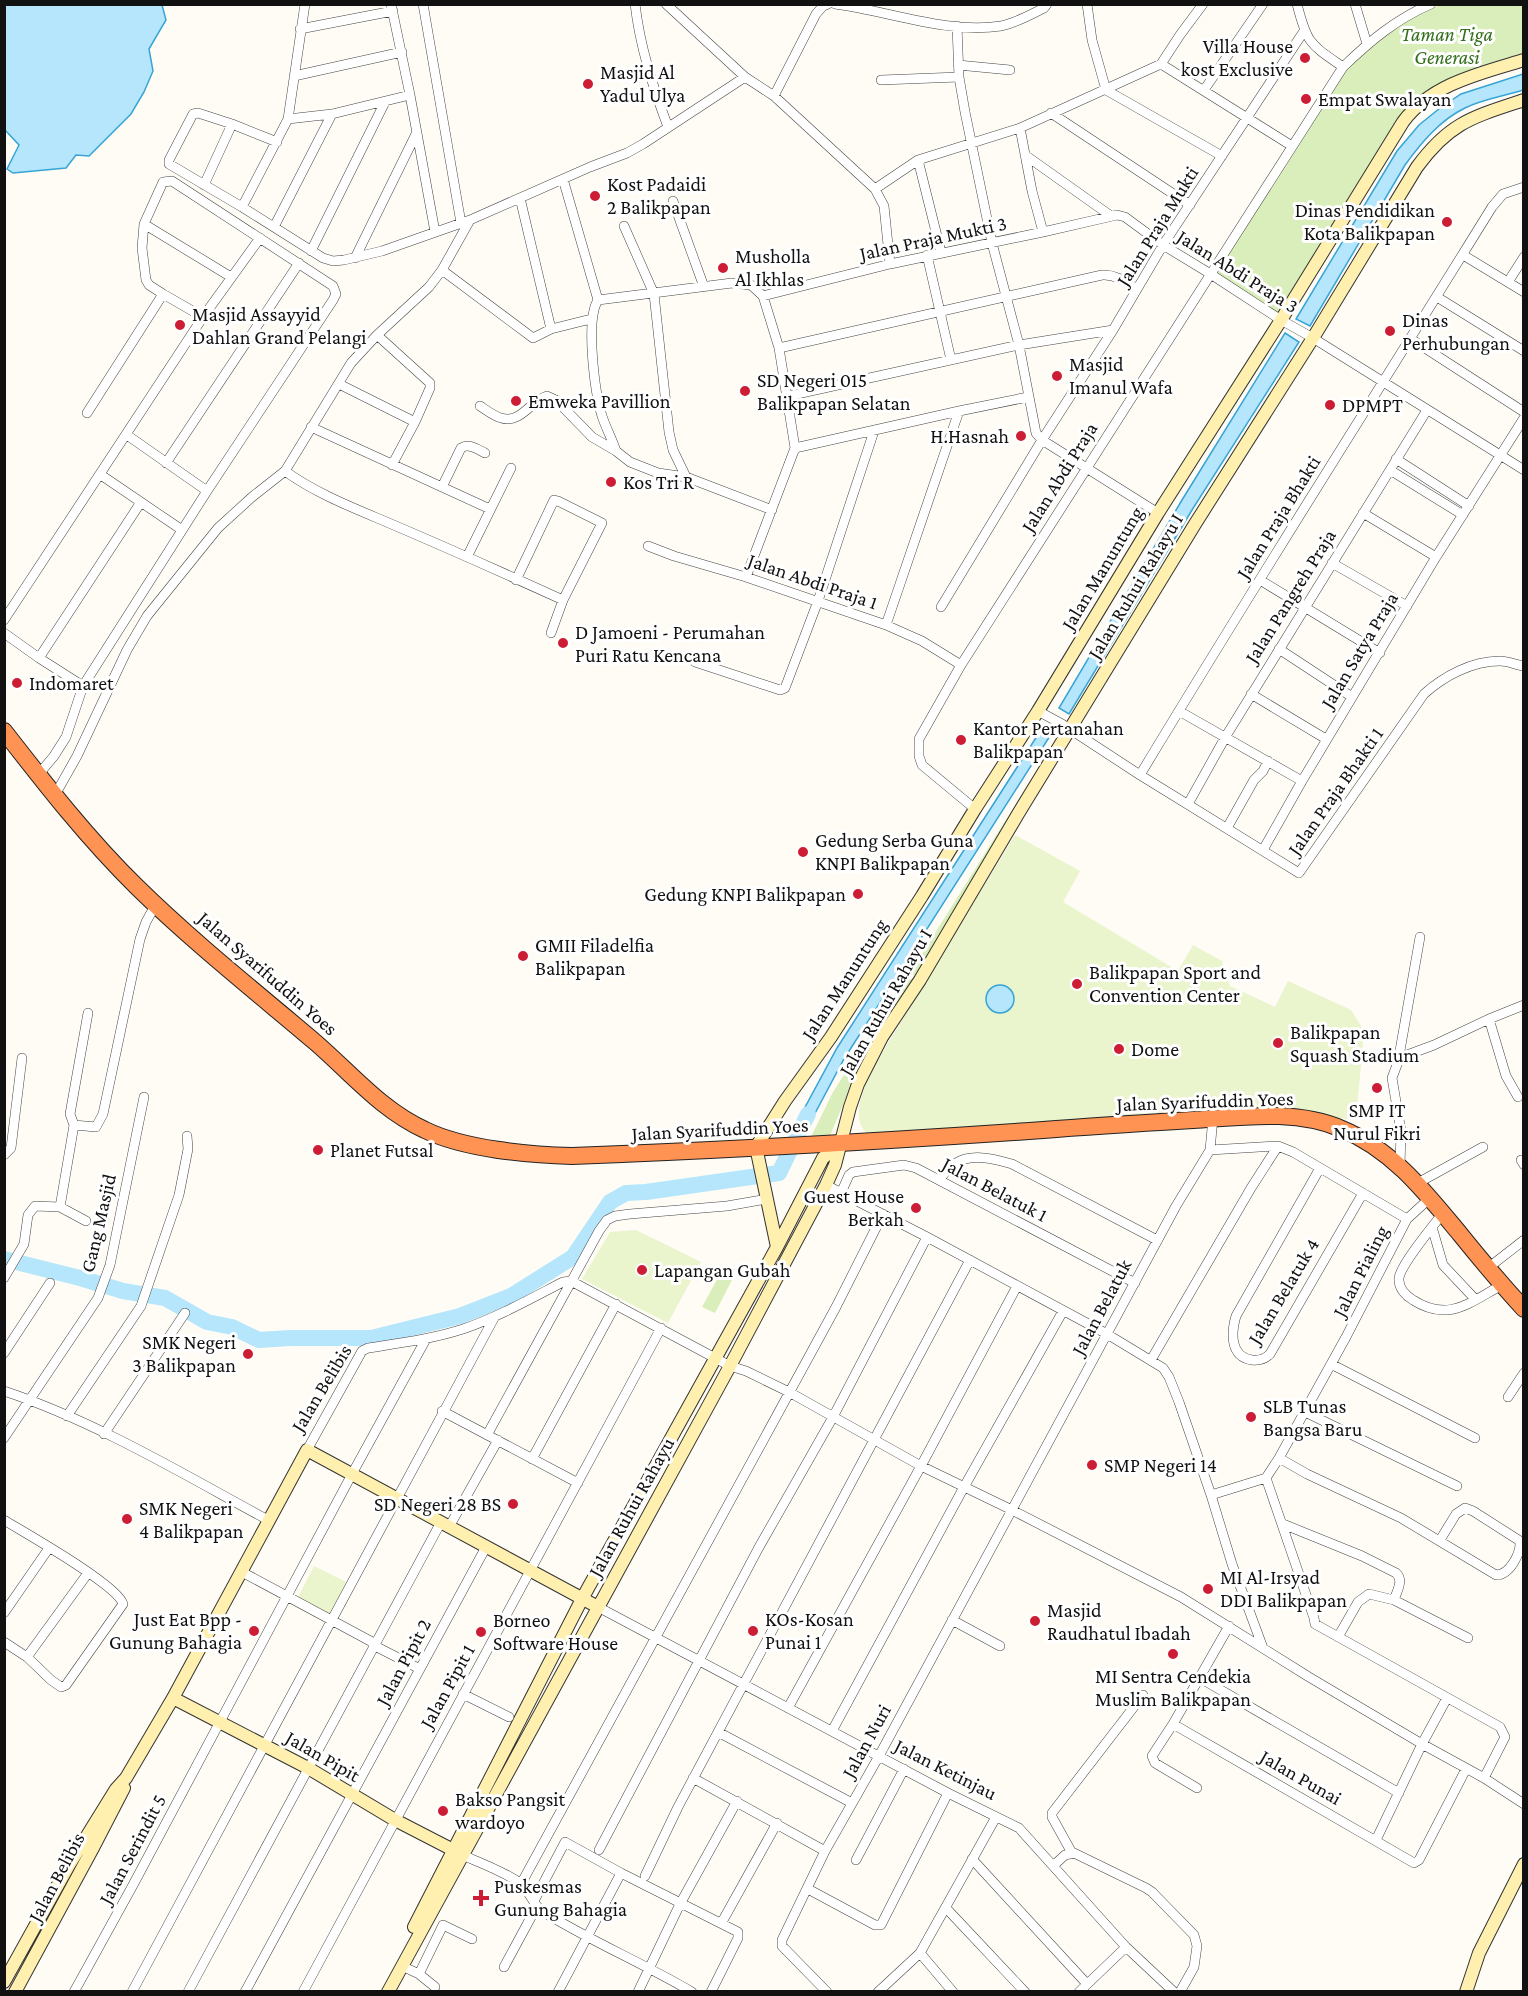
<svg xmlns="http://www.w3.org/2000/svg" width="1528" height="1996" viewBox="0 0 1528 1996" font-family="'Crimson Pro',serif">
  <rect width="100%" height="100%" fill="#fffcf5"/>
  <path fill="#d9eeba" d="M 1440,5 L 1523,5 L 1523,63 L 1445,88 L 1419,105 L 1280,316 L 1214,272 L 1347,66 L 1390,28 Z
    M 1054,743 L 1059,746 L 917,977 L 910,973 Z
    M 906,977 L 915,981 L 856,1074 L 829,1138 L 809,1141 L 833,1092 Z
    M 720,1274 L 732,1280 L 715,1313 L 702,1307 Z"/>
  <path fill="#eaf4cd" d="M 1015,835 L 1080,871 L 1063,902 L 1178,971 L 1193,945 L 1222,961 L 1230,986 L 1275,1007 L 1288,981 L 1351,1010 L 1361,1026 L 1363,1043 L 1356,1120 L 1242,1107 L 868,1134 C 849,1120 864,1089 871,1071 Z
    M 636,1230 L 701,1262 L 668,1323 L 582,1279 L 610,1232 Z
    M 314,1566 L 346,1582 L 329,1615 L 297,1599 Z"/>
  <path fill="#b5e6fb" stroke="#36a4d7" stroke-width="1.5" d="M 4,5 L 162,5 L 166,20 L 149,49 L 153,71 L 144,92 L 131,114 L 89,156 L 76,155 L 66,168 L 13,173 L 7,169 L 19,145 L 5,130 Z
    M 1523,74 L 1523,90 C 1505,96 1483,99 1465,108 C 1440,120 1421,143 1405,165 L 1310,326 L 1296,319 L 1397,151 L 1419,125 L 1440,108 L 1461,94 Z
    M 1285,333 L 1299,342 L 1192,510 L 1069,714 L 1059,708 L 1182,500 Z
    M 1044,732 L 1050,736 L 844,1059 L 813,1117 L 803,1111 L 837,1048 L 1039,733 Z
    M986 999a14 14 0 1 1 28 0a14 14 0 1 1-28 0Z"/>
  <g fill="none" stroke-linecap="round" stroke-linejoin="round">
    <path stroke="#b5e6fb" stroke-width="16" d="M 4,1259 L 80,1278 L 123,1291 L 165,1298 L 207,1322 L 232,1327 L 259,1340 L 290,1338 L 371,1338 L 460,1316 L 511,1296 L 573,1257 L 610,1202 L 626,1193 L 646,1192 L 779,1173 L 808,1114"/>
    <g stroke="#444" stroke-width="10">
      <path id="street" d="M 391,4 L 410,95 L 435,232
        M 423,4 L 461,223
        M 635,4 C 640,47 653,87 668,127
        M 666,4 L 745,77 L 774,96 L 875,189 L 884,206 L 890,264
        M 835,4 C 889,11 946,34 1001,26 C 1016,23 1030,15 1044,8 L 1047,4
        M 1087,4 L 1092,40 L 1106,90 L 1222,156
        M 1297,4 C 1307,44 1310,44 1343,67
        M 1355,4 L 1367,44
        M 957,26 L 959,77 L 965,112 L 992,243 L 1019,345 L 1036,433 L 1042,440 L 1158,513
        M 300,29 L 393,11
        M 1161,64 L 1180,35 L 1203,4
        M 958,65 L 1010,70
        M 294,76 L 402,52
        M 881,80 L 959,77
        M 1204,90 L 1263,4
        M 774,96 L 816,14 L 823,6 L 828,4
        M 1051,113 L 1190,205
        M 288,119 L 305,4
        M 1020,128 L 1032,191 L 1043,232
        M 277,142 L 232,124 L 198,113 L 193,114 L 169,160 L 169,164 L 242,207 L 323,258 L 333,261 L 344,260 L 382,251 L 470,220 L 590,167 L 627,153 L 643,144 L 745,77
        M 1025,155 L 1111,216
        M 918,160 L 941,252
        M 563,179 L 598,300 C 585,320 595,393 602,416 C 606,428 612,439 616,451
        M 204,185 L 232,124
        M 875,189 L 918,160 L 1020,128 L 1161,64 L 1292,146
        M 520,198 L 551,329
        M 673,201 L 704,287
        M 242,207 L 288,119 L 332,114 L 410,95
        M 144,224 L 231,277
        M 624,226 L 654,294 L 669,432 L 673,450 L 686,477 L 772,510
        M 274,227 L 332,114
        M 311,251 L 385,102
        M 927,255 L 951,360
        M 1463,255 L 1524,292
        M 355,258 L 416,134
        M 442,270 L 533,338 L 551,329 L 591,319
        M 1508,282 L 1524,257
        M 163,294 L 203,317
        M 763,296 L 890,264 L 1043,232 L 1117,215 L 1125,217 L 1163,245 L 1209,273 L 1281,320 L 1313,338 L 1524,470
        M 1437,297 L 1524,351
        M 598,300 L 732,283 L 751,285 L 763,296 L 779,348 L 795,448 L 746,577
        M 377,335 L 430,383 L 430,388 L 415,422
        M 1411,339 L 1524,412
        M 779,348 L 1102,275 C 1116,274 1126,282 1137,289
        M 339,384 L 415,422 L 392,465
        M 788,396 L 1019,345 L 1113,330
        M 480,406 C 486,410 494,416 501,418 C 521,424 530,401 547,396 L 556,400 L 592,437 L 616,451 L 630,462 L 658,473 L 686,477
        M 311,427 L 490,509
        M 127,435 L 207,491
        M 795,448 L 959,411 L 1028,397
        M 1396,459 L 1469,506
        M 166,463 L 299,263
        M 1390,470 L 1463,515
        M 285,471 C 318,495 359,510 396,526 C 452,550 508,575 563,600 L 602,523 L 558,501 L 554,500 L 516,580
        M 101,475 L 182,530
        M 442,487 L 461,448 C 469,443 477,449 485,453
        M 1363,513 L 1436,557
        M 648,546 L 674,556 L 746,577 L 886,625 L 922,641 L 961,665
        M 467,557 L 511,468
        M 1332,563 L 1407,606
        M 1260,580 L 1380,653
        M 941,607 L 1042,440 L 1113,330 L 1163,245 L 1304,31
        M 4,620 L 203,317 L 260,238
        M 886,625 L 959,411
        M 4,633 L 39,658 L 83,686
        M 551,633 L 563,600
        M 1279,649 L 1352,697
        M 39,658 L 141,502
        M 695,662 L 780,690 L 785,688 L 818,601 L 874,431
        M 1251,694 L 1326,739
        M 1038,711 L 1062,724 L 1140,775 C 1255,584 1375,396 1492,207 L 1503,194 L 1524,187
        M 1179,711 L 1302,781 L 1436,557 L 1524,418
        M 38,775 L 54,756 L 66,737 L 83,686 L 207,491 L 333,300 L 336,294 L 333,286 L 172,181 L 163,182 L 144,224 L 142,248 L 146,280 L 149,285 L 163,294 L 87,413
        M 1140,775 L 1299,873 L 1424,694 C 1444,676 1472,661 1500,661 C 1508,661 1516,665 1524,666
        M 55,795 L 77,756 L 127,650 L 147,616 L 218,528 L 252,497 L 285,471 L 351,363 L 377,335 L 429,287 L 442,270 L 470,220
        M 1188,804 L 1226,736 L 1427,410
        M 975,809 L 922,765 L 919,756 L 919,739 L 961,665 L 1343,67 C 1370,41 1396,19 1431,4
        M 1227,828 L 1254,780 L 1263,771 L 1268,761
        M 1263,850 L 1302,781
        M 1489,1019 L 1506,1076 L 1518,1097
        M 1398,1062 L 1420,937
        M 74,1125 L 70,1114 L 88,1013
        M 1210,1150 L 1278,1146 L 1293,1152 L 1407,1219 L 1346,1337 L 1279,1458 L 1266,1478 L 1211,1495
        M 4,1155 L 11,1148 L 22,1058
        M 1521,1160 L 1524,1165
        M 1400,1166 L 1401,1131 L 1392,1078 L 1398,1062 L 1407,1055 L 1434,1045 L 1489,1019 L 1524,1005
        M 1320,1168 L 1236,1316 C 1231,1333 1230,1357 1252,1360 C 1260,1361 1265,1359 1270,1354 L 1363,1193
        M 939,1180 C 944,1174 949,1167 956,1163 C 972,1153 995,1159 1012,1164 L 1157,1240
        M 1416,1184 L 1483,1147
        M 826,1185 L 927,1237 L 1107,1334 L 1163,1368 L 1169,1377 L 1179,1402 L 1211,1495 L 1232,1564 L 1263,1648
        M 841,1193 L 849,1175 L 853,1172 L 904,1165 L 916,1168 L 1135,1283
        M 60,1207 L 74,1125 L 96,1127 L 103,1114 L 140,939 L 146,922 L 156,904
        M 1443,1213 C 1433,1226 1401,1264 1399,1278 C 1398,1288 1406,1296 1413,1300 C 1449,1323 1470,1302 1502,1285
        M 1407,1219 L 1430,1198
        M 1432,1227 L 1443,1265 L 1475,1299
        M 1488,1268 L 1524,1240
        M 4,1278 L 24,1244 L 28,1215 L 35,1206 L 60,1207 L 86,1221
        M 571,1281 L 730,1366 L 746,1371 L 789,1392 L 921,1466 L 1012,1510 L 1181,1597 L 1309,1677 L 1422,1744 L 1484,1778 L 1524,1804
        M 4,1353 L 50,1283
        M 1151,1360 L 1251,1188 L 1278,1146
        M 1331,1364 L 1475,1438
        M 4,1391 C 97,1422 183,1474 268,1520
        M 1508,1397 L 1524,1373
        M 442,1411 L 578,1483
        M 1305,1412 L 1457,1486
        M 67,1416 L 141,1306 L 179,1195 L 188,1149 L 187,1136
        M 104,1434 L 185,1313
        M 487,1435 L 599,1231 L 607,1220 L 615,1216 L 630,1214 L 727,1206 L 767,1199
        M 4,1438 L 98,1298 L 110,1265 L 144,1097
        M 307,1450 L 362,1351 L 368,1348 C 400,1343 432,1339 463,1329 C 498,1317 530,1299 563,1282 L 571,1281
        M 1279,1458 L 1307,1474 L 1401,1518 L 1496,1575 C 1510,1575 1521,1553 1520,1541 L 1473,1511 L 1465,1508 L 1456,1514 L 1440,1540
        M 532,1459 L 616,1304
        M 1266,1478 L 1314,1618 L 1315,1624 L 1500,1727 L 1505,1737 L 1484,1778
        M 4,1520 C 25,1533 118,1585 123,1604 L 66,1685 L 61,1687 L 51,1680 L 27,1657 L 4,1642
        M 1283,1524 L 1362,1556 L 1396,1573 C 1404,1580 1397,1591 1394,1600
        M 449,1527 L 498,1440
        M 242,1572 L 374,1643
        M 598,1607 L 948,1793 L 1019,1828 L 1126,1947 L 1174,1992
        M 4,1613 L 49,1548
        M 952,1620 L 1000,1646
        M 1229,1626 L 1173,1724 L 1414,1863 L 1419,1860 L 1466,1769
        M 1338,1637 L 1358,1602 L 1369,1594 L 1394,1600 L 1468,1638
        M 373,1645 L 420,1669
        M 27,1657 L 88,1573
        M 1200,1678 L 1399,1793
        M 463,1694 L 509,1717
        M 788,1708 L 921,1466 L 1017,1286
        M 1173,1724 L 1152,1756 L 1155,1763 L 1197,1788
        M 832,1731 L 964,1487 L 1063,1311
        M 718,1732 L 852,1803
        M 693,1778 L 825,1851
        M 1376,1840 L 1422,1744 L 1447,1698
        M 599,1850 L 758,1549 L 833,1417 L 927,1237
        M 1072,1853 L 1052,1817 L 1052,1813 L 1143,1695
        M 462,1855 C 481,1863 503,1871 520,1883 C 530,1891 533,1905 542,1911 C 590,1941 643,1963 692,1992
        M 972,1859 L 1087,1984
        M 856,1860 L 904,1769
        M 1054,1865 L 1065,1855 L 1074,1853 L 1146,1888 L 1152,1892 L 1194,1935 L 1197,1946 L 1194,1967 L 1180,1992
        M 645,1876 L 678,1807 L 970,1260
        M 521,1884 L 836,1307 L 883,1214
        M 808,1889 L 875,1925 L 881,1925 L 948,1793
        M 534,1901 L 565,1842 L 621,1873 L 738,1932 L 738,1938 L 711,1992
        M 946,1908 L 1025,1992
        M 722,1922 L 777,1823
        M 920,1953 L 953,1992
        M 402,1966 L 419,1974 L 435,1987
        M 504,1967 L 537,1906
        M 419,1974 L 443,1925 L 472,1939
        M 74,1992 L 133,1885 L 352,1474 L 426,1339
        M 132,1992 L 494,1318
        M 188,1992 L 441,1522
        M 245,1992 L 486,1547
        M 303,1992 C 422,1770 542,1549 661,1328
        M 558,1992 L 621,1873
        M 638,1992 L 680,1904 L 737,1801
        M 827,1992 L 782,1946 L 782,1940 L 825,1851 L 879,1756 L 1176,1206 L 1210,1150 L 1213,1118
        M 878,1992 L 920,1953 L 996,1817
        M 1079,1992 L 1126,1947"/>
    </g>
    <g stroke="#333" stroke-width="14">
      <path id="secondary" d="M 777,1247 L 756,1147 L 785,1101 L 831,1037 L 922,896 L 975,809 L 1038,711 L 1158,513 L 1281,320 L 1403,122 C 1431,84 1481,73 1524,60
        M 173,1698 L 308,1768 L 395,1820 L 459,1853
        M 414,1927 L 582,1599 L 777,1247 L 823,1158 L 840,1144
        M 4,1982 L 69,1865 L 116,1789 L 126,1778 L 173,1698 L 307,1450 L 598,1607
        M 15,1992 L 93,1848 L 124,1788
        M 388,1992 L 730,1366 L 826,1185 L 835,1165 L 850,1107 L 858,1084 L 882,1037 L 920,980 L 1018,814 L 1195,524 L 1313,338 L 1417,167 C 1450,122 1473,117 1524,100
        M 1466,1992 L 1479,1953 L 1524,1864"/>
    </g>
    <g stroke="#222" stroke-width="18">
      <path id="highway" d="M 4,731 C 46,785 88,839 137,887 C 192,941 256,992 315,1042 C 351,1073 381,1110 425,1130 C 464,1149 529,1155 572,1156 C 729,1150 886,1141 1043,1130 C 1093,1126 1143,1123 1193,1120 C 1241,1117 1296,1109 1342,1129 C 1393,1150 1426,1193 1460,1234 C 1481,1260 1502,1285 1524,1309"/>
    </g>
    <use href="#street" stroke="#fff" stroke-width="9"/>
    <use href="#secondary" stroke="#fff0b0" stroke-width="12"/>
    <use href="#highway" stroke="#fe9354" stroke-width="16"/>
  </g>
  <g fill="#cd1d34" stroke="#fff" stroke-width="2">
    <circle cx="1305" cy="58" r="6"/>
    <circle cx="588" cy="84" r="6"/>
    <circle cx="1306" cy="99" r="6"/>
    <circle cx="595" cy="196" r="6"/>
    <circle cx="1447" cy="222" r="6"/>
    <circle cx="723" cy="268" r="6"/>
    <circle cx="180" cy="325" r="6"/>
    <circle cx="1390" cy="331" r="6"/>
    <circle cx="1057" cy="376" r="6"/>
    <circle cx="745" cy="391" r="6"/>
    <circle cx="516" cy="401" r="6"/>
    <circle cx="1330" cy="405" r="6"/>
    <circle cx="1021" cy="436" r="6"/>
    <circle cx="611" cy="482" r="6"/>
    <circle cx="563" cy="643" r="6"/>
    <circle cx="17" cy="683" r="6"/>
    <circle cx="961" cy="740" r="6"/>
    <circle cx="803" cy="852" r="6"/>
    <circle cx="858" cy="894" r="6"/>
    <circle cx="523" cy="956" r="6"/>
    <circle cx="1077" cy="984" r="6"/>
    <circle cx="1278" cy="1043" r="6"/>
    <circle cx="1119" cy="1049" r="6"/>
    <circle cx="1377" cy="1088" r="6"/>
    <circle cx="318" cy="1150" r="6"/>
    <circle cx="916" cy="1208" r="6"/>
    <circle cx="642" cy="1270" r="6"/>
    <circle cx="248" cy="1354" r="6"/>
    <circle cx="1251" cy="1417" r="6"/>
    <circle cx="1092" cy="1465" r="6"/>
    <circle cx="513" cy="1504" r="6"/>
    <circle cx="127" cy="1519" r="6"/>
    <circle cx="1208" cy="1589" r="6"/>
    <circle cx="1035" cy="1621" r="6"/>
    <circle cx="254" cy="1631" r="6"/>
    <circle cx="753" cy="1631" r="6"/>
    <circle cx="481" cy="1632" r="6"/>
    <circle cx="1173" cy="1654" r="6"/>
    <circle cx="443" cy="1811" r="6"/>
    <path d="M478 1889h6v6h6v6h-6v6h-6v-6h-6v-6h6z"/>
  </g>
  <g text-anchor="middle" stroke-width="6" stroke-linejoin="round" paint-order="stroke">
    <g font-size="20" font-style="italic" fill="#336f1b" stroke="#fff">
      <text x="1447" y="41">Taman Tiga<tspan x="1447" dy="23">Generasi</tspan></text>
    </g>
    <g font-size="20" fill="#111" stroke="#fff" text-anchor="start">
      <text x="1293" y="53" text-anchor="end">Villa House<tspan x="1293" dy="23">kost Exclusive</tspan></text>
      <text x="600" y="79">Masjid Al<tspan x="600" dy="23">Yadul Ulya</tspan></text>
      <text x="1318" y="106">Empat Swalayan</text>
      <text x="607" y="191">Kost Padaidi<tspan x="607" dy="23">2 Balikpapan</tspan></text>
      <text x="1435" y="217" text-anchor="end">Dinas Pendidikan<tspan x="1435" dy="23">Kota Balikpapan</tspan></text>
      <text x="735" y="263">Musholla<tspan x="735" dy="23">Al Ikhlas</tspan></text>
      <text x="192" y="321">Masjid Assayyid<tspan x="192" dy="23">Dahlan Grand Pelangi</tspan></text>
      <text x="1402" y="327">Dinas<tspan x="1402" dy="23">Perhubungan</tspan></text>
      <text x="1069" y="371">Masjid<tspan x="1069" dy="23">Imanul Wafa</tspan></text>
      <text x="757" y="387">SD Negeri 015<tspan x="757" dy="23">Balikpapan Selatan</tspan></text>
      <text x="528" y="408">Emweka Pavillion</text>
      <text x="1342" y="412">DPMPT</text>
      <text x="1009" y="443" text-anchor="end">H.Hasnah</text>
      <text x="623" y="489">Kos Tri R</text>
      <text x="575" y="639">D Jamoeni - Perumahan<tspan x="575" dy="23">Puri Ratu Kencana</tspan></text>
      <text x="29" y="690">Indomaret</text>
      <text x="973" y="735">Kantor Pertanahan<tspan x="973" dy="23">Balikpapan</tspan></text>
      <text x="815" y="847">Gedung Serba Guna<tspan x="815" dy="23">KNPI Balikpapan</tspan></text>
      <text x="846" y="901" text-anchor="end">Gedung KNPI Balikpapan</text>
      <text x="535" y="952">GMII Filadelfia<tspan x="535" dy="23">Balikpapan</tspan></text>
      <text x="1089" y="979">Balikpapan Sport and<tspan x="1089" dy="23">Convention Center</tspan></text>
      <text x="1290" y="1039">Balikpapan<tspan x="1290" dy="23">Squash Stadium</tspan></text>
      <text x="1131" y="1056">Dome</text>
      <text x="1377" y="1117" text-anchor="middle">SMP IT<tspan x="1377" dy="23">Nurul Fikri</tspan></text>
      <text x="330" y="1157">Planet Futsal</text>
      <text x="904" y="1203" text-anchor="end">Guest House<tspan x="904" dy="23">Berkah</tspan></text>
      <text x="654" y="1277">Lapangan Gubah</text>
      <text x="236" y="1349" text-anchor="end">SMK Negeri<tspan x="236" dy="23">3 Balikpapan</tspan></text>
      <text x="1263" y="1413">SLB Tunas<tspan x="1263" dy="23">Bangsa Baru</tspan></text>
      <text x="1104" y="1472">SMP Negeri 14</text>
      <text x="501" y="1511" text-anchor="end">SD Negeri 28 BS</text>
      <text x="139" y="1515">SMK Negeri<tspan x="139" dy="23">4 Balikpapan</tspan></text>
      <text x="1220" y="1584">MI Al-Irsyad<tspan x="1220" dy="23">DDI Balikpapan</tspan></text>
      <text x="1047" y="1617">Masjid<tspan x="1047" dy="23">Raudhatul Ibadah</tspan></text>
      <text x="242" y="1626" text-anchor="end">Just Eat Bpp -<tspan x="242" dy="23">Gunung Bahagia</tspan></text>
      <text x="765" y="1626">KOs-Kosan<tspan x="765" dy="23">Punai 1</tspan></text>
      <text x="493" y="1627">Borneo<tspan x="493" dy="23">Software House</tspan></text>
      <text x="1173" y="1683" text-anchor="middle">MI Sentra Cendekia<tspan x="1173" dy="23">Muslim Balikpapan</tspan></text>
      <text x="455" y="1806">Bakso Pangsit<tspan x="455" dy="23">wardoyo</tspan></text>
      <text x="494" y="1893">Puskesmas<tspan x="494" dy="23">Gunung Bahagia</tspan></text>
    </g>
    <g font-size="20" fill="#111" stroke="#fff">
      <text transform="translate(1157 226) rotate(-58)" y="7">Jalan Praja Mukti</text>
      <text transform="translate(933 238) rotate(-12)" y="7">Jalan Praja Mukti 3</text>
      <text transform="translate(1238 271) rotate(32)" y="7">Jalan Abdi Praja 3</text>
      <text transform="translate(1059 477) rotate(-58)" y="7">Jalan Abdi Praja</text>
      <text transform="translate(1278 517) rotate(-58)" y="7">Jalan Praja Bhakti</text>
      <text transform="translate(1102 568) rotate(-59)" y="7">Jalan Manuntung</text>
      <text transform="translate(813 581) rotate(19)" y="7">Jalan Abdi Praja 1</text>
      <text transform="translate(1135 586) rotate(-59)" y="7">Jalan Ruhui Rahayu I</text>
      <text transform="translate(1290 596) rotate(-58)" y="7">Jalan Pangreh Praja</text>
      <text transform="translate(1359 650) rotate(-59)" y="7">Jalan Satya Praja</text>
      <text transform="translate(1335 791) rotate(-55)" y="7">Jalan Praja Bhakti 1</text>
      <text transform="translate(268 973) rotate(41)" y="7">Jalan Syarifuddin Yoes</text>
      <text transform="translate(844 979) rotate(-57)" y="7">Jalan Manuntung</text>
      <text transform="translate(885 1002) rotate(-60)" y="7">Jalan Ruhui Rahayu I</text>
      <text transform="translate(1205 1101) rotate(-2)" y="7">Jalan Syarifuddin Yoes</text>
      <text transform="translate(720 1129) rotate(-3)" y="7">Jalan Syarifuddin Yoes</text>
      <text transform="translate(995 1189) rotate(28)" y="7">Jalan Belatuk 1</text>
      <text transform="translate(98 1223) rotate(-77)" y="7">Gang Masjid</text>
      <text transform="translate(1360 1271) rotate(-63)" y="7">Jalan Pialing</text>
      <text transform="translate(1283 1291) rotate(-59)" y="7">Jalan Belatuk 4</text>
      <text transform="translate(1101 1307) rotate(-62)" y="7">Jalan Belatuk</text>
      <text transform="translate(321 1388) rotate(-59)" y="7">Jalan Belibis</text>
      <text transform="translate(631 1507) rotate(-61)" y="7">Jalan Ruhui Rahayu</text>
      <text transform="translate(403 1662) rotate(-62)" y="7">Jalan Pipit 2</text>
      <text transform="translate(447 1686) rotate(-61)" y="7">Jalan Pipit 1</text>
      <text transform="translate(866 1741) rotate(-61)" y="7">Jalan Nuri</text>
      <text transform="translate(323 1756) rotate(30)" y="7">Jalan Pipit</text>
      <text transform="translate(946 1769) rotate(27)" y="7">Jalan Ketinjau</text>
      <text transform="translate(1301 1777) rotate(30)" y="7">Jalan Punai</text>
      <text transform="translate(132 1849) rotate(-62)" y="7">Jalan Serindit 5</text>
      <text transform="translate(56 1877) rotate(-62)" y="7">Jalan Belibis</text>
    </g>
  </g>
  <rect width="1528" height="1996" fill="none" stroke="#111111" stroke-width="12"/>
</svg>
